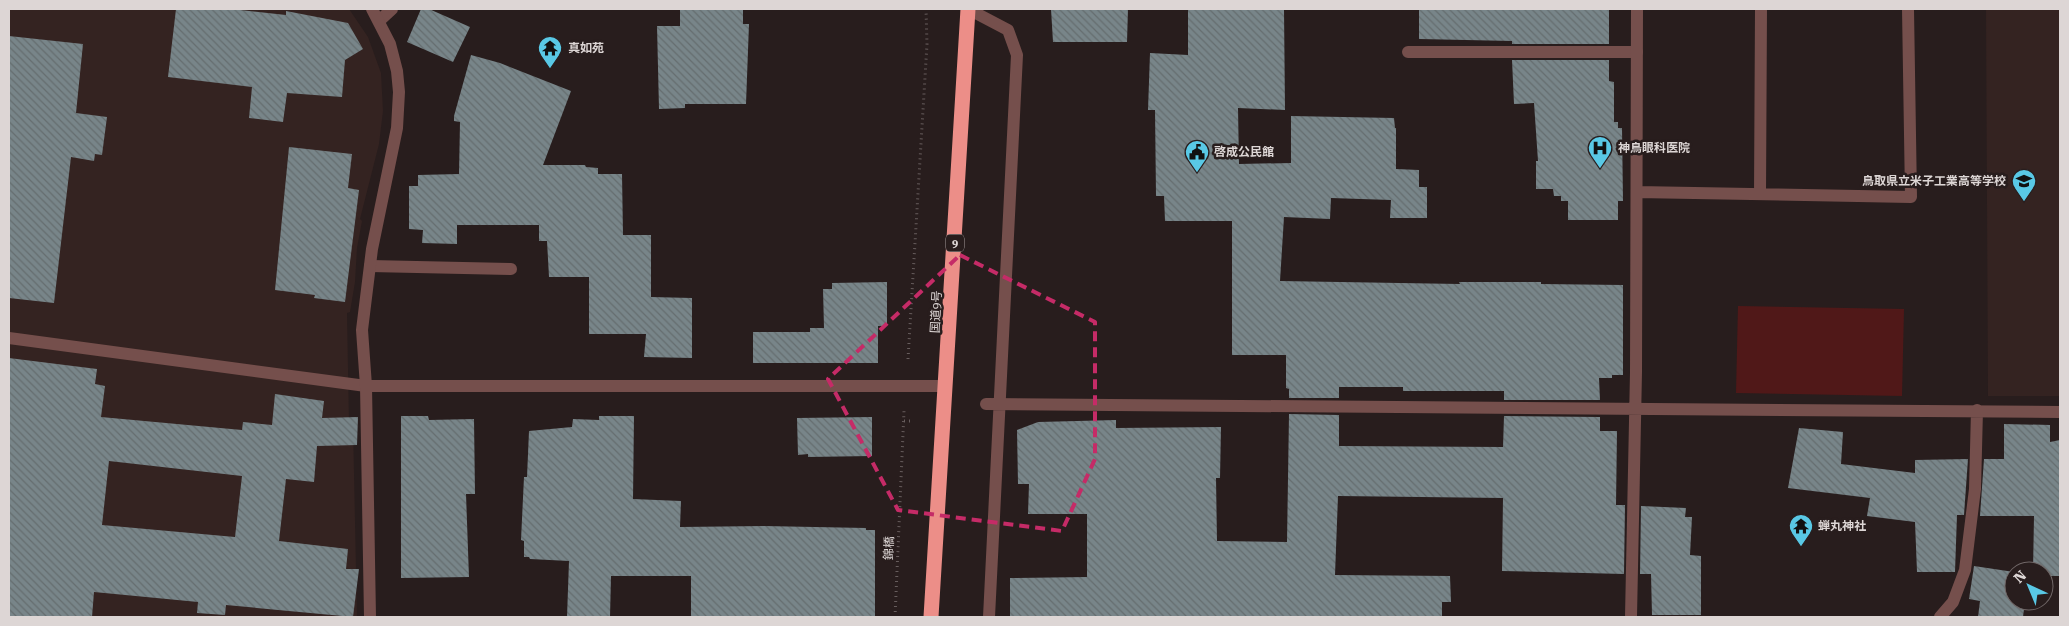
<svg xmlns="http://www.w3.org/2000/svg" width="2069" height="626" viewBox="0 0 2069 626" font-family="'Roboto Serif','Noto Sans JP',serif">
  <defs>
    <pattern id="building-back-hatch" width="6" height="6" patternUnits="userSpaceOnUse" patternTransform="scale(1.25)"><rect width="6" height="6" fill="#788589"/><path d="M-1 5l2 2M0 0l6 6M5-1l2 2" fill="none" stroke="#656d6f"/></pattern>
  </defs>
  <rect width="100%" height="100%" fill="#281d1d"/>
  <path fill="#342321" d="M 9,9 L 349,9 L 368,37 L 381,73 L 383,111 L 379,144 L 360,219 L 362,221 L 357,248 L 355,282 L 350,312 L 347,313 L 349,424 L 353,425 L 357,617 L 9,617 Z
    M 1986,9 L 2060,9 L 2060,396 L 1988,396 Z"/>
  <path fill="#501818" d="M 1738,306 L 1904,309 L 1902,396 L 1736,393 Z"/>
  <path fill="url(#building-back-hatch)" fill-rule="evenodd" d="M 176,9 L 231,9 L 286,15 L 286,11 L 348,23 L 363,49 L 345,60 L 342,97 L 287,93 L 283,122 L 249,118 L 252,87 L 168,77 Z
    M 421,9 L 429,9 L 470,27 L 453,62 L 407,42 Z
    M 680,9 L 743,9 L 743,24 L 749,24 L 746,104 L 685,104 L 685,108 L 659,109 L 657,26 L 680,26 Z
    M 1051,9 L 1128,9 L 1127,42 L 1053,42 Z
    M 1188,9 L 1284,9 L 1285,110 L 1238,108 L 1239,164 L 1291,163 L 1291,116 L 1394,118 L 1395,128 L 1396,128 L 1396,169 L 1419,170 L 1419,187 L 1427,187 L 1427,218 L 1390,218 L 1391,200 L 1331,198 L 1330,219 L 1284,217 L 1280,281 L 1460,284 L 1459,282 L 1541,282 L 1541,284 L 1623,285 L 1623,375 L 1612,375 L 1612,378 L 1599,378 L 1600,400 L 1504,400 L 1504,391 L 1403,391 L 1403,387 L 1339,387 L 1339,398 L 1289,398 L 1289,389 L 1286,388 L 1286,355 L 1232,355 L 1232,221 L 1165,221 L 1164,196 L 1156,196 L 1155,110 L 1148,110 L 1150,53 L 1188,55 Z
    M 1419,9 L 1609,9 L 1609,44 L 1512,44 L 1512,41 L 1419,39 Z
    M 9,36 L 83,44 L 76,113 L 107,117 L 102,155 L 95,154 L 94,161 L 71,157 L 54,303 L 9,298 Z
    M 471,55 L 500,63 L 571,91 L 543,165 L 585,165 L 586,167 L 598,168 L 598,174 L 622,174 L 623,235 L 651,235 L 651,297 L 692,298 L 692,358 L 644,357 L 646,334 L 589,334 L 589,277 L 549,277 L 547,241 L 539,241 L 539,225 L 457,225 L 457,244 L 422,243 L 423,230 L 409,229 L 409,186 L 418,186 L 418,175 L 459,174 L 460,122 L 454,121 L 454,116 Z
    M 1512,60 L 1609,60 L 1609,81 L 1614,82 L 1614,122 L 1618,122 L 1618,128 L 1622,128 L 1623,201 L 1618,201 L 1618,220 L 1568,220 L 1568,201 L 1561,201 L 1561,196 L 1554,196 L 1553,189 L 1536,189 L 1536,161 L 1538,161 L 1534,103 L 1514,104 Z
    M 289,147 L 352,154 L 348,188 L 359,190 L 345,302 L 314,298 L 315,295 L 275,290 Z
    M 887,282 L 887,326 L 878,326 L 878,363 L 753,363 L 753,332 L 810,332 L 810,328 L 824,328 L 823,289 L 832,289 L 832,283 Z
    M 9,358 L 97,369 L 95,384 L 105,386 L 101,417 L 242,430 L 243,422 L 272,425 L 275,394 L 324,401 L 322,418 L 358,417 L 357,445 L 317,446 L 314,482 L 286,479 L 279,541 L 348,549 L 346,569 L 359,569 L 353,617 L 226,605 L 225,615 L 197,613 L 198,602 L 94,592 L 92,617 L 9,617 ZM 109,461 L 242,476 L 235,537 L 102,525 Z
    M 1289,414 L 1339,415 L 1339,446 L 1503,447 L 1504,416 L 1600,417 L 1600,431 L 1617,431 L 1616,505 L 1625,505 L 1624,574 L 1502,571 L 1503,498 L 1338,496 L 1335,575 L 1450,576 L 1451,602 L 1442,602 L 1442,617 L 1010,617 L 1010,578 L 1087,577 L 1087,514 L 1028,514 L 1029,484 L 1018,484 L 1017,430 L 1038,422 L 1116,420 L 1116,428 L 1221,427 L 1220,478 L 1216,478 L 1217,541 L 1287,542 Z
    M 401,416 L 428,416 L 429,420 L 474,419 L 475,494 L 466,494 L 469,577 L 401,578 Z
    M 599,416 L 634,416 L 633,499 L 681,501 L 680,527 L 764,526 L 866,528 L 866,530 L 875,530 L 875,617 L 691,617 L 691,576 L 611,576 L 610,617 L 567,617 L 569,561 L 530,559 L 529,557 L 524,557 L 524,541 L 521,540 L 524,477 L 527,477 L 529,431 L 572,427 L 573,419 L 599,420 Z
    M 872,417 L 872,456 L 808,457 L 808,454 L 798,455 L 797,418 Z
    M 2004,424 L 2050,425 L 2050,442 L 2060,440 L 2060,576 L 2044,576 L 2044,571 L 2033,571 L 2034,516 L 1980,516 L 1984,459 L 2004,459 Z
    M 1799,428 L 1843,432 L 1841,464 L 1915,473 L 1915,460 L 1968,459 L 1964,515 L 1957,515 L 1955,572 L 1917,572 L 1915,522 L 1867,516 L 1870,498 L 1788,488 Z
    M 1641,506 L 1686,508 L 1685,517 L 1692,517 L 1690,555 L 1701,556 L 1701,615 L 1652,615 L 1651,574 L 1640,574 Z
    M 1974,566 L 2014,572 L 2014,601 L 2025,601 L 2023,617 L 1978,617 L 1980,601 L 1969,599 Z"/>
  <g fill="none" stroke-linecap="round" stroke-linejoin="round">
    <path stroke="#675d5d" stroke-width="3" stroke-dasharray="1 4" stroke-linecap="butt" d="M 908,359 L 927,44 L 926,9
      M 904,421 L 911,421
      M 895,617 L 904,411"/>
    <path stroke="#754f4c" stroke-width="12" d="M 379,21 L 392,9
      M 1408,52 L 1637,52
      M 370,266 L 511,269
      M 9,338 L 366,386"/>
    <path stroke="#754f4c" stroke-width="12" d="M 968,9 L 1008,30 L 1017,55 L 989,617
      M 1637,192 L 1911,197 L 1908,9
      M 1760,194 L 1761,9
      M 366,386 L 946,386
      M 986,404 L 2060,412
      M 370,617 L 366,386 L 362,330 L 372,249 L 397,128 L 399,92 L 397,71 L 390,44 L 372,9
      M 1631,617 L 1636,372 L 1637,9
      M 1940,617 L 1953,602 L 1965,570 L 1975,489 L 1977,410"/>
    <path stroke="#ec8e88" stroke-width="15" d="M 931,617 L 968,9"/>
  </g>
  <path fill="none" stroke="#c52b67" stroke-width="4" stroke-dasharray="10 6" stroke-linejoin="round" d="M 960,255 L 1095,322 L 1095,459 L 1062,531 L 898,510 L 828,379 Z"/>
  <defs>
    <g id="temple-pin" transform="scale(1.25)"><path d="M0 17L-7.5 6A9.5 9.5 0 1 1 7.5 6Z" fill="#59c8e5" stroke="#281d1d"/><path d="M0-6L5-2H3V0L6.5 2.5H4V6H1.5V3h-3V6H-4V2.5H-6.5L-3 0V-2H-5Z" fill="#111"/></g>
    <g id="hospital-pin" transform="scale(1.25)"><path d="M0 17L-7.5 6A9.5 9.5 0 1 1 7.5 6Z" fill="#59c8e5" stroke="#281d1d"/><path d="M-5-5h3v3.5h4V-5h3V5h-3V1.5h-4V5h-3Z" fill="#111"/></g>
    <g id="civic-pin" transform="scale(1.25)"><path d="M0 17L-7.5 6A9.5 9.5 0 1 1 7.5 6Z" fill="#59c8e5" stroke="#281d1d"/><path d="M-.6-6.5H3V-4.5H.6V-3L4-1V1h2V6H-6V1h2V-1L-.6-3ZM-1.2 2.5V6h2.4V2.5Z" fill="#111"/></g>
    <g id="school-pin" transform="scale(1.25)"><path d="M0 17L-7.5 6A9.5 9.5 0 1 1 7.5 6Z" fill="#59c8e5" stroke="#281d1d"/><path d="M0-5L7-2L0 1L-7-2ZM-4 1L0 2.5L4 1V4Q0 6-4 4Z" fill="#111"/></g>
  </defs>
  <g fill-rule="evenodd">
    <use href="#temple-pin" x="550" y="48"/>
    <use href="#hospital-pin" x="1600" y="148"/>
    <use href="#civic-pin" x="1197" y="152"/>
    <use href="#school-pin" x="2024" y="181"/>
    <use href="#temple-pin" x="1801" y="526"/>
  </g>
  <g text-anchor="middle" stroke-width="5" stroke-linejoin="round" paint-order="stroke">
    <rect fill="#281d1d" stroke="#a79e9e" stroke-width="1" x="946" y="234.5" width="18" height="17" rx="4"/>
    <g font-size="11" font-weight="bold" fill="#ddd6d5">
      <text x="955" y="247">9</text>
    </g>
    <g font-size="12" font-weight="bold" fill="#ddd6d5" stroke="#281d1d" text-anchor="start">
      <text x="568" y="52">真如苑</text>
      <text x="1618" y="152">神鳥眼科医院</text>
      <text x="1214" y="156">啓成公民館</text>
      <text x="2006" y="185" text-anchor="end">鳥取県立米子工業高等学校</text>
      <text x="1818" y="530">蝉丸神社</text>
    </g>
    <g font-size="12" fill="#ddd6d5" stroke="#281d1d">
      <text transform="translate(936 312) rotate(-87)" y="4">国道9号</text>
      <text transform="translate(889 548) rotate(-88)" y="4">錦橋</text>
    </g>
  </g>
  <rect width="2069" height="626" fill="none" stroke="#ddd6d5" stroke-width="20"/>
  <g transform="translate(2029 586) rotate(316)"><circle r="24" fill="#281d1d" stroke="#706767"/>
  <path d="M0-4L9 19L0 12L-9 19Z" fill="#59c8e5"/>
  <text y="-8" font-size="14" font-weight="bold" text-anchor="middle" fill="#ddd6d5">N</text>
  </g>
</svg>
